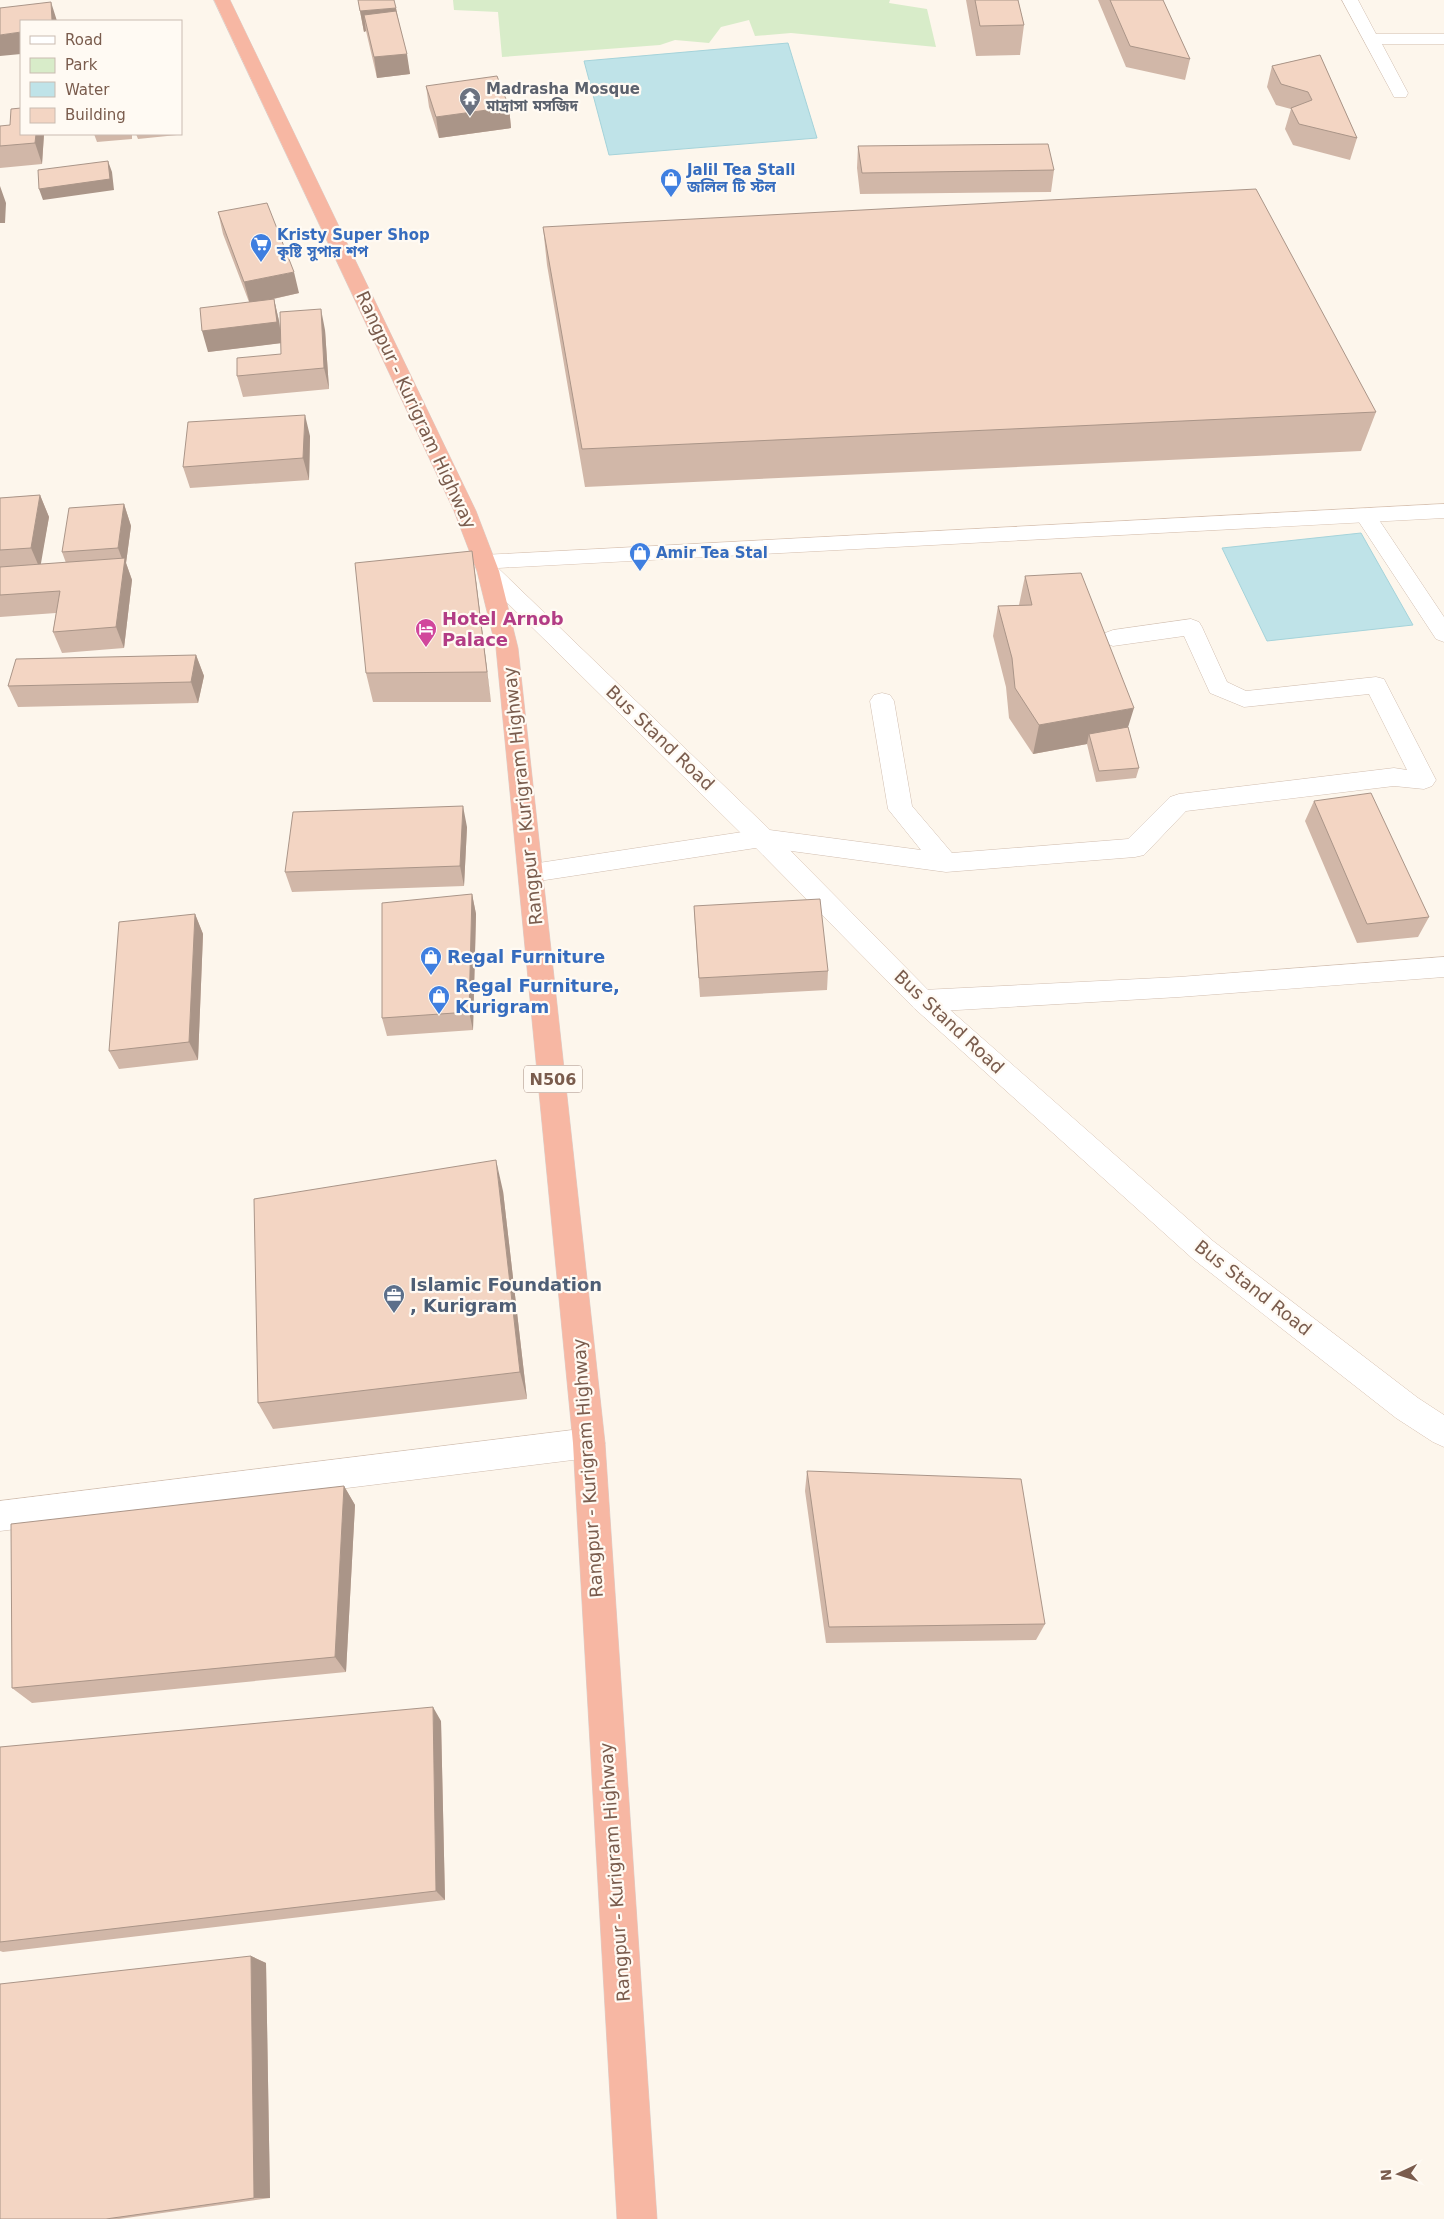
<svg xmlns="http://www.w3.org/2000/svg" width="1444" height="2219" viewBox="0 0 1444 2219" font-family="'DejaVu Sans','Noto Sans Bengali',sans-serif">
  <rect width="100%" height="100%" fill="#fdf6ec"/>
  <path fill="#d8ecc9" d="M 453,0 L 890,0 L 889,3 L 927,9 L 936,47 L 791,33 L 755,36 L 749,20 L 721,27 L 709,43 L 675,40 L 660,45 L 502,57 L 498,12 L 454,10 Z"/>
  <path fill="#bfe3e8" stroke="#a5d3da" d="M 788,43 L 817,138 L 609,155 L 584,61 Z
    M 1361,533 L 1413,625 L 1267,641 L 1222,548 Z"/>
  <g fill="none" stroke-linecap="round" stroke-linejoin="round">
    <g stroke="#d1beb0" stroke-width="1">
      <path id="lane" d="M 1191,619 L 1199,622 L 1202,627 L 1227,682 L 1246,691 L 1376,677 L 1384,679 L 1436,780 L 1432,786 L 1424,789 L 1394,786 L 1186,811 L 1144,855 L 1135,857 L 946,872 L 762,847 L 532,882 L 523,880 L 520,873 L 523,866 L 532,864 L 762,829 L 921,850 L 888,809 L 870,701 L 874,695 L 882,693 L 890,695 L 894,701 L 912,806 L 952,853 L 1128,839 L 1170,797 L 1179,794 L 1394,768 L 1407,770 L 1369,694 L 1244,707 L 1210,693 L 1184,636 L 1113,646 L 1105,643 L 1102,638 L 1105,633 L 1113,630 Z"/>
    </g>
    <g stroke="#d1beb0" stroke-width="1">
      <path id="street" d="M 1342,0 L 1358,0 L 1376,34 L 1444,34 L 1444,44 L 1382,44 L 1408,93 L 1406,97 L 1394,97 L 1392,93 Z
        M 1366,509 L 1373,511 L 1444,617 L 1444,642 L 1436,639 L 1355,516 L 1359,511 Z
        M 1444,957 L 1444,977 L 1179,997 L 923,1012 L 914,1008 L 910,1001 L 914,994 L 923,990 L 1179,977 Z
        M 589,1428 L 600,1433 L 605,1443 L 600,1453 L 589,1458 L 0,1531 L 0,1501 Z"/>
    </g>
    <g stroke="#d6c0b0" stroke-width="1">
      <path id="secondary" d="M 1444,504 L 1444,518 L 498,568 L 771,831 L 932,994 L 1213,1241 L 1418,1398 L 1444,1415 L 1444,1447 L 1433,1442 L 1396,1418 L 1193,1259 L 914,1008 L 753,845 L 480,576 L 477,571 L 479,568 L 473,562 L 476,557 L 484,555 Z"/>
    </g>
    <g stroke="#dad1cd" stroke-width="1">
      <path id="highway" d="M 214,0 L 230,0 L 476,511 L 499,571 L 518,648 L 605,1443 L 657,2219 L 617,2219 L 573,1443 L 496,648 L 477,571 L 454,511 Z"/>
    </g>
    <use href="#lane" fill="#fff" fill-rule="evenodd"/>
    <use href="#street" fill="#fff" fill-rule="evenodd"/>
    <use href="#secondary" fill="#fff" fill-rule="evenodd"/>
    <use href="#highway" fill="#f7b7a3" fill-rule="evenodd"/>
  </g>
  <path fill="#d1b7a8" d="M 966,0 L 1018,0 L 1024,25 L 1020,55 L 976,56 Z
    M 1098,0 L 1163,0 L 1190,59 L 1185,80 L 1126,67 Z
    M 396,8 L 410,74 L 377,78 L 366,31 L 364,32 L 360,11 Z
    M 1320,55 L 1357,138 L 1350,160 L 1293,145 L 1285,129 L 1291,109 L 1276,105 L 1267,87 L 1272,66 Z
    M 426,86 L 509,107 L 511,128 L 439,138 L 429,107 Z
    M 0,126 L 44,134 L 42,164 L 0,168 Z
    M 94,134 L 132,134 L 132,139 L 97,142 Z
    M 136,134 L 177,134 L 177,135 L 138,139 Z
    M 858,146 L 1054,170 L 1051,192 L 860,194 L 857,168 Z
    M 218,212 L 299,293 L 265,301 L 274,299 L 279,321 L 280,329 L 325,330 L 329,389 L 243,397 L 237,376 L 281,354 L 281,343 L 208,352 L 249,302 L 223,234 Z
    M 543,227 L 1376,412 L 1361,451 L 585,487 L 547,265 Z
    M 310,436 L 309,480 L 190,488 L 183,467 Z
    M 40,495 L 49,517 L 40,564 L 66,563 L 62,552 L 124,504 L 131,526 L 126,563 L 132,580 L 124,648 L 62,653 L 53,632 L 56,613 L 0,617 L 0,498 Z
    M 472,551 L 476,581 L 491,702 L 373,702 L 366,673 Z
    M 1025,576 L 1128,727 L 1139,768 L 1136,778 L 1096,782 L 1087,744 L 1033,754 L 1009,718 L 1006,687 L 993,636 L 998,606 L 1019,605 Z
    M 196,655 L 204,676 L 198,703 L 18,707 L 8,686 Z
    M 1314,801 L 1429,917 L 1418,937 L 1357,943 L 1305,821 Z
    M 467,827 L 464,886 L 292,892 L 285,872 Z
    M 472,894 L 476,914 L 473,1030 L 387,1036 L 382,1018 Z
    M 694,906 L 828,971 L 827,990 L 700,997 L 695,926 Z
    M 195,914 L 203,934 L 198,1060 L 119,1069 L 109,1051 Z
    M 503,1191 L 527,1399 L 273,1429 L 258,1403 Z
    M 807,1471 L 1045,1624 L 1036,1640 L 826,1643 L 805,1491 Z
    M 344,1486 L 355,1505 L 346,1672 L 32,1703 L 12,1688 Z
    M 441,1721 L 445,1900 L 3,1952 L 0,1951 L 0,1747 Z
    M 251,1956 L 266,1963 L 270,2198 L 119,2219 L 0,2219 Z"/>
  <path fill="#aa9588" d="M 51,2 L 57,21 L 52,21 Z
    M 396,8 L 399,28 L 364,15 L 366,31 L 364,32 L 360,11 Z
    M 21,32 L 21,54 L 0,56 L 0,35 Z
    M 407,54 L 410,74 L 377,78 L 374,57 Z
    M 509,107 L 511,128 L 439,138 L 436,117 Z
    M 36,134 L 44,134 L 42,164 L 35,143 Z
    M 108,161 L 112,172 L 114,190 L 43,200 L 39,189 Z
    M 0,186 L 6,203 L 5,223 L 0,223 Z
    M 294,272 L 299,293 L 250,304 L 244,282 Z
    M 274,299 L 279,321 L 282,343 L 208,352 L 202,331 Z
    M 321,309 L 325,330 L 329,389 L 324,368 Z
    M 305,415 L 310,436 L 309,480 L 303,458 Z
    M 40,495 L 49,517 L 40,569 L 31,548 Z
    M 124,504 L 131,526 L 126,563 L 132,580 L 124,648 L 116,627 L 124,564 L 118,548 Z
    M 472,551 L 476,581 L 491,702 L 487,672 Z
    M 196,655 L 204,676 L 198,703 L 191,682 Z
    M 1134,708 L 1125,737 L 1089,734 L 1087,744 L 1033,754 L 1039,725 Z
    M 463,806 L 467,827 L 464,886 L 460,866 Z
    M 472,894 L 476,914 L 473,1030 L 469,1012 Z
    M 195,914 L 203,934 L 198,1060 L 189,1042 Z
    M 496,1160 L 503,1191 L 527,1399 L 520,1372 Z
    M 344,1486 L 355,1505 L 346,1672 L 335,1657 Z
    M 433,1707 L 441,1721 L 445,1900 L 436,1891 Z
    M 251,1956 L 266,1963 L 270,2198 L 254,2198 Z"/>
  <path fill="#f3d5c3" stroke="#aa9588" d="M 358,0 L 394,0 L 396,8 L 360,11 Z
    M 975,0 L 1018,0 L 1024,25 L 980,26 Z
    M 1110,0 L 1163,0 L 1190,59 L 1130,46 Z
    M 51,2 L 52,21 L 21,21 L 21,32 L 0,35 L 0,8 Z
    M 396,11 L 407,54 L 374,57 L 364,15 Z
    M 1320,55 L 1357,138 L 1299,124 L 1291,108 L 1312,100 L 1308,92 L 1281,84 L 1272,66 Z
    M 497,76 L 509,107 L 436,117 L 426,86 Z
    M 21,108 L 21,134 L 36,134 L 35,143 L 0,146 L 0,126 L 10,125 L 11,109 Z
    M 1048,144 L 1054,170 L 862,173 L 858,146 Z
    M 108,161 L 110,179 L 39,189 L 38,170 Z
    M 1256,189 L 1376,412 L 582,449 L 543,227 Z
    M 267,203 L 294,272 L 244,282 L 218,212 Z
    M 274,299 L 277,322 L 202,331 L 200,308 Z
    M 321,309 L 324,368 L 237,376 L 237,358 L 281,354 L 280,312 Z
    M 305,415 L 303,458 L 183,467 L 188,422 Z
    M 40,495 L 31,548 L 0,550 L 0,498 Z
    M 124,504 L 118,548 L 62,552 L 69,508 Z
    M 472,551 L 487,672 L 366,673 L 355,563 Z
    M 125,558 L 116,627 L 53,632 L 60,591 L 0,595 L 0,567 Z
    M 1081,573 L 1134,708 L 1039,725 L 1015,688 L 1012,658 L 998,606 L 1032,605 L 1025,576 Z
    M 196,655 L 191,682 L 8,686 L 16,659 Z
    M 1128,727 L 1139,768 L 1099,771 L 1089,734 Z
    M 1371,793 L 1429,917 L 1367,924 L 1314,801 Z
    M 463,806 L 460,866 L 285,872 L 293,812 Z
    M 472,894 L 469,1012 L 382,1018 L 382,903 Z
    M 820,899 L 828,971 L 699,978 L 694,906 Z
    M 195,914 L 189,1042 L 109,1051 L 119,922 Z
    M 496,1160 L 520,1372 L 258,1403 L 254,1199 Z
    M 807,1471 L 1021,1479 L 1045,1624 L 829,1627 Z
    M 344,1486 L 335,1657 L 12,1688 L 11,1524 Z
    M 433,1707 L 436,1891 L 0,1942 L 0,1747 Z
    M 251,1956 L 254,2198 L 106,2219 L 0,2219 L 0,1984 Z"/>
  <defs>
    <g id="temple-pin" transform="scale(1.125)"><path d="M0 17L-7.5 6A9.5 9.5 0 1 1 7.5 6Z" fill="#6b7280" stroke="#fffaf3"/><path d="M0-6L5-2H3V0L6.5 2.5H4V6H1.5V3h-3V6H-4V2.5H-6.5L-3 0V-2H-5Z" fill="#fff"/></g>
    <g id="shop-pin" transform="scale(1.125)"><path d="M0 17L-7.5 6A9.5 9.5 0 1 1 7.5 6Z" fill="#3f7fe0" stroke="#fffaf3"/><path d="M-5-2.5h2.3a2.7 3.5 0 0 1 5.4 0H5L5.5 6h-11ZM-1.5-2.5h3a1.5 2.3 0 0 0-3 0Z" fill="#fff"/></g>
    <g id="supermarket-pin" transform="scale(1.125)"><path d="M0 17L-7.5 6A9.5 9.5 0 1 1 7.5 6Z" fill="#3f7fe0" stroke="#fffaf3"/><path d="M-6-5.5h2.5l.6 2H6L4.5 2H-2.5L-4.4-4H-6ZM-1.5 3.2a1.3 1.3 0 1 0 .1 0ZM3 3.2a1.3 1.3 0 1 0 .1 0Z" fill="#fff"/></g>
    <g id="hotel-pin" transform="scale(1.125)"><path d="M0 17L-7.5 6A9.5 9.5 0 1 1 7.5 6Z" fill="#d1479c" stroke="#fffaf3"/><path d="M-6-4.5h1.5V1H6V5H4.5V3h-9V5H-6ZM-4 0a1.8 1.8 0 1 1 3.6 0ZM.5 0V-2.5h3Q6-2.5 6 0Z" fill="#fff"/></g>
    <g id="office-pin" transform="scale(1.125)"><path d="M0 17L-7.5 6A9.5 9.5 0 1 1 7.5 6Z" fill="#5c6f8a" stroke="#fffaf3"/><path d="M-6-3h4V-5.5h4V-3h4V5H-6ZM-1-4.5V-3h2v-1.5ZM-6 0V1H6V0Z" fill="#fff"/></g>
  </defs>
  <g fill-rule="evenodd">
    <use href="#temple-pin" x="470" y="98"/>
    <use href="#shop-pin" x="671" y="179"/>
    <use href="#supermarket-pin" x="261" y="244"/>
    <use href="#shop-pin" x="640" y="553"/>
    <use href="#hotel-pin" x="426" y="629"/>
    <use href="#shop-pin" x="431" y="957"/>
    <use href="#shop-pin" x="439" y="996"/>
    <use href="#office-pin" x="394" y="1295"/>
  </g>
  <g text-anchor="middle" stroke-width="4.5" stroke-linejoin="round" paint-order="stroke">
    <g font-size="15" font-weight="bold" fill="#5b616d" stroke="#fffaf3" text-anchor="start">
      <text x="486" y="94">Madrasha Mosque<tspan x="486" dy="17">মাদ্রাসা মসজিদ</tspan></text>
    </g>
    <g font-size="15" font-weight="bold" fill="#366cbe" stroke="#fffaf3" text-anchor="start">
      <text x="687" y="175">Jalil Tea Stall<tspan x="687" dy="17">জলিল টি স্টল</tspan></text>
      <text x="277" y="240">Kristy Super Shop<tspan x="277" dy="17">কৃষ্টি সুপার শপ</tspan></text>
      <text x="656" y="558">Amir Tea Stal</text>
    </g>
    <rect fill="#fffaf3" stroke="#a28b7f" stroke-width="1" x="524" y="1065.5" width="58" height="27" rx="4"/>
    <g font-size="16" font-weight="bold" fill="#7a5c4d">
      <text x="553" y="1085">N506</text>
    </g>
    <g font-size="18" fill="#7a5c4d" stroke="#fffaf3">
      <text transform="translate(416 410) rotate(65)" y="6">Rangpur - Kurigram Highway</text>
      <text transform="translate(660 738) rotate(44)" y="6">Bus Stand Road</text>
      <text transform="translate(523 796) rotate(-96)" y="6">Rangpur - Kurigram Highway</text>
      <text transform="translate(949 1022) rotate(43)" y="6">Bus Stand Road</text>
      <text transform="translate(1253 1288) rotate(38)" y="6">Bus Stand Road</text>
      <text transform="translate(588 1468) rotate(-94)" y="6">Rangpur - Kurigram Highway</text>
      <text transform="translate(615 1872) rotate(-94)" y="6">Rangpur - Kurigram Highway</text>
    </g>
    <g font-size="18" font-weight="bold" fill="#b23c85" stroke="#fffaf3" text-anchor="start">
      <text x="442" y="625">Hotel Arnob<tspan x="442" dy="21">Palace</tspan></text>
    </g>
    <g font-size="18" font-weight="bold" fill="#366cbe" stroke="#fffaf3" text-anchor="start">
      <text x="447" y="963">Regal Furniture</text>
      <text x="455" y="992">Regal Furniture,<tspan x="455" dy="21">Kurigram</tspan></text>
    </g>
    <g font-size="18" font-weight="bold" fill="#4e5e75" stroke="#fffaf3" text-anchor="start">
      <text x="410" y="1291">Islamic Foundation<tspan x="410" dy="21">, Kurigram</tspan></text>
    </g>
  </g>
  <rect x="20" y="20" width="162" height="115" fill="#fffaf3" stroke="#cabbb1"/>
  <rect x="30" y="36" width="25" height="8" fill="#ffffff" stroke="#cabbb1"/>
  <text x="65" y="45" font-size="15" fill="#7a5c4d">Road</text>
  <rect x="30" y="58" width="25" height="15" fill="#d8ecc9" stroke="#cabbb1"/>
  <text x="65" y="70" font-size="15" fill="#7a5c4d">Park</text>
  <rect x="30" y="82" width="25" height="15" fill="#bfe3e8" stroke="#cabbb1"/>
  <text x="65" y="95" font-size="15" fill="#7a5c4d">Water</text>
  <rect x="30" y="108" width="25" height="15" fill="#f3d5c3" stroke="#cabbb1"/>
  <text x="65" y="120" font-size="15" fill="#7a5c4d">Building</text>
  <g transform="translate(1399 2174) rotate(266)" stroke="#fffaf3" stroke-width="4" paint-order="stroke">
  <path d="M0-4L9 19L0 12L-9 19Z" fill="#7a5c4d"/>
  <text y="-8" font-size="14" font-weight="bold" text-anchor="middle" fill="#7a5c4d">N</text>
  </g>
</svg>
